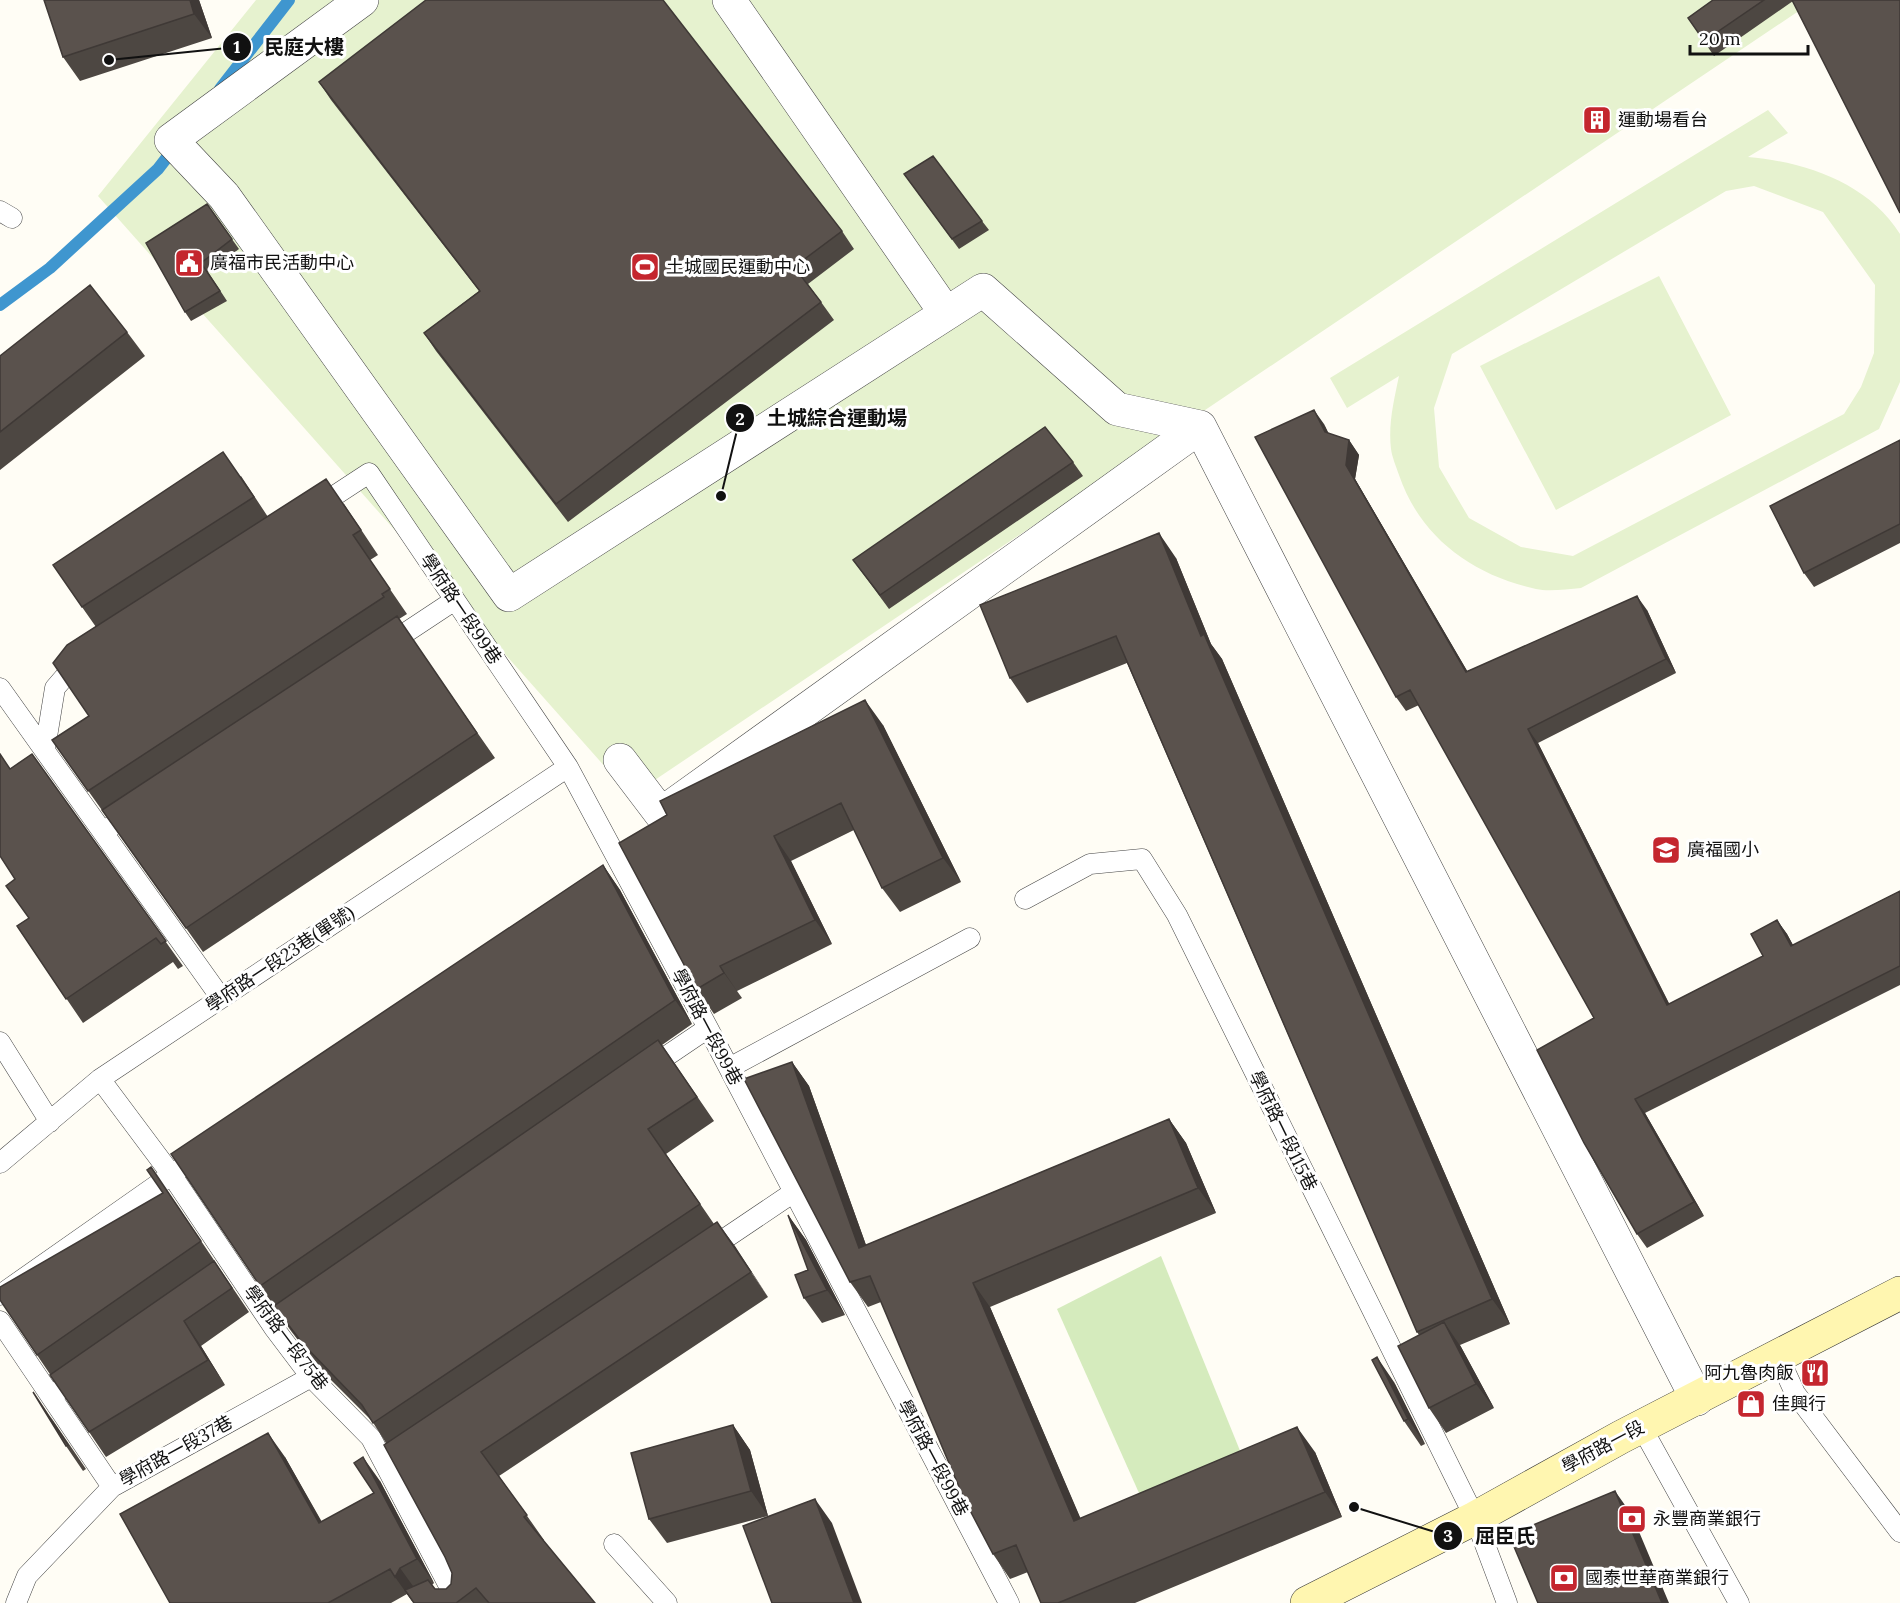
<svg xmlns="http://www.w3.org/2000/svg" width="1900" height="1603" viewBox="0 0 1900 1603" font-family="Lora,'Noto Sans TC',serif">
  <rect width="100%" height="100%" fill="#fffdf5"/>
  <path fill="#d5ebbd" d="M 1161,1256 L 1245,1463 L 1143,1502 L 1057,1309 Z"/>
  <path fill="#e6f2cf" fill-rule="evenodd" d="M 256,0 L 1815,0 L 631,796 L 98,196 Z
    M 1768,110 L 1788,133 L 1748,157 C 1806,162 1868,183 1900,234 L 1900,382 L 1879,429 L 1581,588 C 1567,589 1549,592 1536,589 C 1472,575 1420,537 1399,475 C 1396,466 1392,457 1391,449 C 1388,424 1394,400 1399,376 L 1347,408 L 1330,378 ZM 1754,186 L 1823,212 L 1875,285 L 1874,353 L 1861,387 L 1844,414 L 1573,556 L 1521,547 L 1469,518 L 1439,467 L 1434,408 L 1452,354 L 1726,191 Z
    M 1659,276 L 1731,415 L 1556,510 L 1480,366 Z"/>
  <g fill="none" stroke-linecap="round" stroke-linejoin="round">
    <path stroke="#3f96cf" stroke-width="12" d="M 220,89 L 289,0
      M 0,305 L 50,268 L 158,169 L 175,147"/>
    <g stroke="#444" stroke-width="21">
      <path id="lane" d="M 0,211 L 12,218
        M 314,509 L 369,473 L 568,767 L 708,1028 L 1009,1603
        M 387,645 L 455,600
        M 0,688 L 221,998
        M 45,749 L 55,688 L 80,659
        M 104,831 L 134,812
        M 1025,899 L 1090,864 L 1142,859 L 1177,915 L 1475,1518 L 1507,1603
        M 0,1042 L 50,1122
        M 729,1068 L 970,938
        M 646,1070 L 708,1028
        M 100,1079 L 171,1174 L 274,1328 L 311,1377 L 371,1438 L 458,1603
        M 0,1163 L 100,1079 L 568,767
        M 705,1252 L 794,1192
        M 0,1295 L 201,1154
        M 0,1321 L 112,1487
        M 1778,1356 L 1795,1393 L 1900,1532
        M 51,1396 L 82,1375
        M 1647,1437 L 1739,1603
        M 614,1544 L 667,1603
        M 16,1603 L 27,1576 L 112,1487 L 311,1377"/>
    </g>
    <g stroke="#444" stroke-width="34">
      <path id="street" d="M 362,0 L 171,140 L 224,196 L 509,595 L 983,290 L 1117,409 L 1200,427
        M 729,0 L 945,312
        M 1200,427 L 1697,1399
        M 620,760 L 661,814 L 1200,427"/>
    </g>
    <g stroke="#333" stroke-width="34">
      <path id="secondary" d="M 1307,1603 L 1475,1518 L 1621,1437 L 1900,1293"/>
    </g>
    <use href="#lane" stroke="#fff" stroke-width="20"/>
    <use href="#street" stroke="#fff" stroke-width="33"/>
    <use href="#secondary" stroke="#fff6b0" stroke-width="33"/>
  </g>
  <path fill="#4d4742" d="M 199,0 L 212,38 L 80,81 L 63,57 Z
    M 1713,0 L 1900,0 L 1793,1 L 1714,56 L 1688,18 Z
    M 319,82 L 842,231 L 854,249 L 808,284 L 834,320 L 568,522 L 436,351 L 424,333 L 479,291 L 331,100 Z
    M 904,174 L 982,221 L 989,230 L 959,249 Z
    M 207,204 L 239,249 L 208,272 L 227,301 L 191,321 L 185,312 Z
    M 127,332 L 145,356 L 0,470 L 0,356 Z
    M 1324,424 L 1328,433 L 1349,440 L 1359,455 L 1355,479 L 1467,671 L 1647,610 L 1676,673 L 1538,743 L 1669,1004 L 1763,956 L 1777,920 L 1787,934 L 1793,945 L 1900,891 L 1900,985 L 1645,1113 L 1704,1216 L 1647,1248 L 1637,1234 L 1594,1018 L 1419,705 L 1406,711 L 1396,697 Z
    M 1900,440 L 1900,543 L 1814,587 L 1804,573 Z
    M 1073,462 L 1083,476 L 889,609 L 853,560 Z
    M 241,476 L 268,517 L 344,504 L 378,555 L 370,560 L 407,614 L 399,619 L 400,622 L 495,758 L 203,952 L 52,740 L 89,716 L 96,627 L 82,607 Z
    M 1176,558 L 1211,644 L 1222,659 L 1510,1324 L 1460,1345 L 1494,1408 L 1446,1433 L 1429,1408 L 1419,1335 L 1417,1332 L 1127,663 L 1027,703 L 1010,678 Z
    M 883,725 L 961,882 L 900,912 L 882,888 L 854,830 L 791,861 L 832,944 L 737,991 L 742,998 L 714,1014 L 697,989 L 667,815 Z
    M 32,754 L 183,966 L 178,969 L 173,962 L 83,1023 L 17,926 L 29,918 L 10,769 Z
    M 603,865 L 620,890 L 692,1024 L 662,1045 L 714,1121 L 666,1154 L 714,1224 L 717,1222 L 768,1297 L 499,1476 L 544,1540 L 543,1541 L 595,1603 L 414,1603 L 407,1594 L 391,1603 L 170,1603 L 285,1457 L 322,1522 L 374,1493 L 380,1481 L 434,1583 L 432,1585 L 435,1589 L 446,1589 L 451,1584 L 452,1573 L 445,1557 L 386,1443 L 372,1421 L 320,1369 L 291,1331 L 260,1286 Z
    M 792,1062 L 809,1086 L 866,1245 L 1169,1119 L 1186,1143 L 1216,1213 L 990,1307 L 1080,1518 L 1315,1452 L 1342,1517 L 1135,1603 L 1041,1603 L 1028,1572 L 1010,1579 L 993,1554 L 881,1302 L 868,1307 L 850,1282 Z
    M 168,1192 L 249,1312 L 201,1346 L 225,1385 L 106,1457 L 37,1355 Z
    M 788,1215 L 806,1240 L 845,1315 L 822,1323 L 804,1298 L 808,1270 Z
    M 1394,1382 L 1425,1444 L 1421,1446 L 1404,1421 Z
    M 50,1416 L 86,1469 L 83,1471 L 66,1446 Z
    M 733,1425 L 750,1450 L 768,1516 L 667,1543 L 649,1519 Z"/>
  <path fill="#3f3936" d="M 190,0 L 199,0 L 212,38 L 194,14 Z
    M 1314,410 L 1324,424 L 1335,446 L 1325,432 Z
    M 1349,440 L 1359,455 L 1355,479 L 1476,686 L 1466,672 L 1346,465 Z
    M 1159,533 L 1176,558 L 1211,644 L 1222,659 L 1510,1324 L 1492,1299 L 1201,636 Z
    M 1637,596 L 1647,610 L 1676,673 L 1666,659 Z
    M 865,700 L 883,725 L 961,882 L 943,858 Z
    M 1528,729 L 1538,743 L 1677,1019 L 1667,1005 Z
    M 774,836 L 791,861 L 832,944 L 815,920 Z
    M 603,865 L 620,890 L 692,1024 L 675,1000 Z
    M 1777,920 L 1787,934 L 1801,960 L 1791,946 Z
    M 720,966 L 737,991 L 742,998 L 724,973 Z
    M 792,1062 L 809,1086 L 876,1273 L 859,1248 Z
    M 1635,1099 L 1645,1113 L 1704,1216 L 1694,1202 Z
    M 1169,1119 L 1186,1143 L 1216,1213 L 1198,1188 Z
    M 788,1215 L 806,1240 L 845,1315 L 827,1290 Z
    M 717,1222 L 735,1246 L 768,1297 Z
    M 973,1283 L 990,1307 L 1092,1545 L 1074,1521 Z
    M 184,1321 L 201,1346 L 225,1385 L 208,1360 Z
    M 1444,1322 L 1461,1347 L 1494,1408 L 1476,1384 Z
    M 1377,1357 L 1394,1382 L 1425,1444 L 1408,1419 Z
    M 733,1425 L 750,1450 L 768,1516 L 751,1491 Z
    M 1297,1427 L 1315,1452 L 1342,1517 L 1325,1492 Z
    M 268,1433 L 285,1457 L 336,1548 L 319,1523 Z
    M 363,1457 L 380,1481 L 434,1583 L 417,1559 Z
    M 1615,1491 L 1632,1515 L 1669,1603 L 1662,1603 Z
    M 815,1499 L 832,1523 L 862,1603 L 854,1603 Z
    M 400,1568 L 418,1593 L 412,1601 L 395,1577 Z"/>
  <path fill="#5a524d" stroke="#3f3936" stroke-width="1.5" d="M 44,0 L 190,0 L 194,14 L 63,57 Z
    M 426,0 L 663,0 L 842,231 L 794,267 L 821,302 L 556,504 L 424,333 L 480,291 L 319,82 Z
    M 1713,0 L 1764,0 L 1704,41 L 1688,18 Z
    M 1792,0 L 1900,0 L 1900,213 Z
    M 933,156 L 982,221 L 952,239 L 904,174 Z
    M 207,204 L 232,239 L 201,263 L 220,291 L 185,312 L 146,243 Z
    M 90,285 L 127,332 L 0,432 L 0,356 Z
    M 1314,410 L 1325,432 L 1349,440 L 1346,465 L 1466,672 L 1637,596 L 1666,659 L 1528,729 L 1667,1005 L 1763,956 L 1751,934 L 1777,920 L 1791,946 L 1900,891 L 1900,966 L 1635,1099 L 1694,1202 L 1637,1234 L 1584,1143 L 1537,1050 L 1594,1018 L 1410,690 L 1396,697 L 1255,437 Z
    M 1045,427 L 1073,462 L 880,595 L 853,560 Z
    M 1900,440 L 1900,524 L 1804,573 L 1770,506 Z
    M 223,452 L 254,497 L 82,607 L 53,565 Z
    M 326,479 L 361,530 L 353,535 L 390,589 L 382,594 L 384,597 L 88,791 L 52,740 L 89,716 L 53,663 L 67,645 Z
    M 1159,533 L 1201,636 L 1204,634 L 1492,1299 L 1417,1332 L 1116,636 L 1010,678 L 980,605 Z
    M 397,616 L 477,733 L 186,928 L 102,810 Z
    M 865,700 L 943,858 L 882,888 L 841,803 L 774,836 L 815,920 L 720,966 L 724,973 L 697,989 L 619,843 L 667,815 L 660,801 Z
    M 0,754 L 10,769 L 32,754 L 166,941 L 161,944 L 156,938 L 66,999 L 17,926 L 29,918 L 6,886 L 15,879 L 0,856 Z
    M 603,865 L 675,1000 L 260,1286 L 171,1154 Z
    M 658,1040 L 697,1097 L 648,1129 L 700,1204 L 373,1423 L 362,1405 L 303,1344 L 274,1306 Z
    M 792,1062 L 859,1248 L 1169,1119 L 1198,1188 L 973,1283 L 1074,1521 L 1297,1427 L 1325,1492 L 1058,1603 L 1041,1603 L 1016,1545 L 993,1554 L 965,1501 L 870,1276 L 850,1282 L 744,1079 Z
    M 151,1167 L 201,1241 L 37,1355 L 0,1300 L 0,1287 L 163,1193 L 147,1170 Z
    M 788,1215 L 827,1290 L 804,1298 L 795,1275 L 808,1270 Z
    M 717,1222 L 751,1272 L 481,1452 L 527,1515 L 524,1517 L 595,1603 L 489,1603 L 476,1588 L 456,1603 L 414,1603 L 405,1590 L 428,1580 L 435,1589 L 446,1589 L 451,1584 L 452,1573 L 445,1557 L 384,1445 Z
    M 214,1261 L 232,1288 L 184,1321 L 208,1360 L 89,1432 L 50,1375 Z
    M 1444,1322 L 1476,1384 L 1429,1408 L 1398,1346 Z
    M 1377,1357 L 1408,1419 L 1404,1421 L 1372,1360 Z
    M 33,1392 L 68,1445 L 66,1446 Z
    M 733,1425 L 751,1491 L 649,1519 L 631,1453 Z
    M 268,1433 L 319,1523 L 374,1493 L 354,1463 L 363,1457 L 417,1559 L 400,1568 L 395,1577 L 390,1569 L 328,1603 L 170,1603 L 120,1514 Z
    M 1615,1491 L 1662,1603 L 1538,1603 L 1509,1535 Z
    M 815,1499 L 854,1603 L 772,1603 L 743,1526 Z"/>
  <defs>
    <g id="building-square" transform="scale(1.5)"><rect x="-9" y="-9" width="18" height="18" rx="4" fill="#c4262e" stroke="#fff"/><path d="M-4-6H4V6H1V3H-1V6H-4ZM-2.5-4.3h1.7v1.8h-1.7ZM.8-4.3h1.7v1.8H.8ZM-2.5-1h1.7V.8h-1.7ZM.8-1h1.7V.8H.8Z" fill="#fff"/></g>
    <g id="civic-square" transform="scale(1.5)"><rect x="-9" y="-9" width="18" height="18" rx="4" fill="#c4262e" stroke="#fff"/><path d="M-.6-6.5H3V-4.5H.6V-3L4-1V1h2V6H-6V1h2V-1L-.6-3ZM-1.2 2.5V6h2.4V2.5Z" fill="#fff"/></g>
    <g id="stadium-square" transform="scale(1.5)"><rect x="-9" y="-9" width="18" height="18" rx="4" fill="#c4262e" stroke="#fff"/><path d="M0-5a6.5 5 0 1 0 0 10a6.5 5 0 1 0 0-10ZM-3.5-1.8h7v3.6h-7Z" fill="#fff"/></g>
    <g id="school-square" transform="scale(1.5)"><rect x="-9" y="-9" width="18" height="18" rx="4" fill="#c4262e" stroke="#fff"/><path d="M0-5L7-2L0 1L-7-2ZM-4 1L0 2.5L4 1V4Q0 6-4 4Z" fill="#fff"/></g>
    <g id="restaurant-square" transform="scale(1.5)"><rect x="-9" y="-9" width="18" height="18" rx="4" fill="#c4262e" stroke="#fff"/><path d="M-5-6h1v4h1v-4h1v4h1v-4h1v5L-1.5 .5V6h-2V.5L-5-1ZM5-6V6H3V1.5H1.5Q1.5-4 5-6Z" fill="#fff"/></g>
    <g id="shop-square" transform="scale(1.5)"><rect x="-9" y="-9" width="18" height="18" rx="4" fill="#c4262e" stroke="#fff"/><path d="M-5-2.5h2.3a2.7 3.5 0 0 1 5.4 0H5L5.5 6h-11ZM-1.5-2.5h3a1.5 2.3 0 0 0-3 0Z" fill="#fff"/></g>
    <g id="bank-square" transform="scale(1.5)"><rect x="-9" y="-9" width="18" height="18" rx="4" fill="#c4262e" stroke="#fff"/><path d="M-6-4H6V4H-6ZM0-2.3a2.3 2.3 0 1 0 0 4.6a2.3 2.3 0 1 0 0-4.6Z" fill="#fff"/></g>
  </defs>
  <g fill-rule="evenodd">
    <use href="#building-square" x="1597" y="120"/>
    <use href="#civic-square" x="189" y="263"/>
    <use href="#stadium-square" x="645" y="267"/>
    <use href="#school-square" x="1666" y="850"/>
    <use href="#restaurant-square" x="1815" y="1373"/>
    <use href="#shop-square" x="1751" y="1404"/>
    <use href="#bank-square" x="1632" y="1519"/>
    <use href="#bank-square" x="1564" y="1578"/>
  </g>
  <g text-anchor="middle" stroke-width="6" stroke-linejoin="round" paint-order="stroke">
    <g font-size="18" fill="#111" stroke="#fff" text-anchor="start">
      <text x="1618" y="126">運動場看台</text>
      <text x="210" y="269">廣福市民活動中心</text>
      <text x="666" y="273">土城國民運動中心</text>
      <text x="1687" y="856">廣福國小</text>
      <text x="1794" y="1379" text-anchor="end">阿九魯肉飯</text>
      <text x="1772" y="1410">佳興行</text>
      <text x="1653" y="1525">永豐商業銀行</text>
      <text x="1585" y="1584">國泰世華商業銀行</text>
    </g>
    <g font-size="18" fill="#111" stroke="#fff">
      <text transform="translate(461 609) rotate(56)" y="6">學府路一段99巷</text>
      <text transform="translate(280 959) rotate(-34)" y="6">學府路一段23巷(單號)</text>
      <text transform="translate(707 1027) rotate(62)" y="6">學府路一段99巷</text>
      <text transform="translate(1283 1131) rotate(64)" y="6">學府路一段115巷</text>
      <text transform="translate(286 1338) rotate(53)" y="6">學府路一段75巷</text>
      <text transform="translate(1603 1447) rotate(-28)" y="6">學府路一段</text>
      <text transform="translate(176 1451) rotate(-29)" y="6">學府路一段37巷</text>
      <text transform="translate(933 1458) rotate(62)" y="6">學府路一段99巷</text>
    </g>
  </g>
  <path fill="none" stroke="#111" stroke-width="2" d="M109 60L237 47M721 496L740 418M1354 1507L1448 1536"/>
  <g fill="#111" stroke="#fff" stroke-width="2">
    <circle cx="109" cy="60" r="6"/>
    <circle cx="721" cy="496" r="6"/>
    <circle cx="1354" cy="1507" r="6"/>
    <circle cx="237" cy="47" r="15"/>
    <circle cx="740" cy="418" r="15"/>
    <circle cx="1448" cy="1536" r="15"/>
  </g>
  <g font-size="18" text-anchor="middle" font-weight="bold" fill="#fff">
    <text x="237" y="53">1</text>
    <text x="740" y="425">2</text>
    <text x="1448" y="1542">3</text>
  </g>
  <g font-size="20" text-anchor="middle" font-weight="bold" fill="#111" stroke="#fff" stroke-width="6" stroke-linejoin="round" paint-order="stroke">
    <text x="304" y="54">民庭大樓</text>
    <text x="837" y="425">土城綜合運動場</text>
    <text x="1505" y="1543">屈臣氏</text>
  </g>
  <path d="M1690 45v9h118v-9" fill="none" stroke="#111111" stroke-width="3"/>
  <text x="1699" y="45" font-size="18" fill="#111111" stroke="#ffffff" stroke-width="4.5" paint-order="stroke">20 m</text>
</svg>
